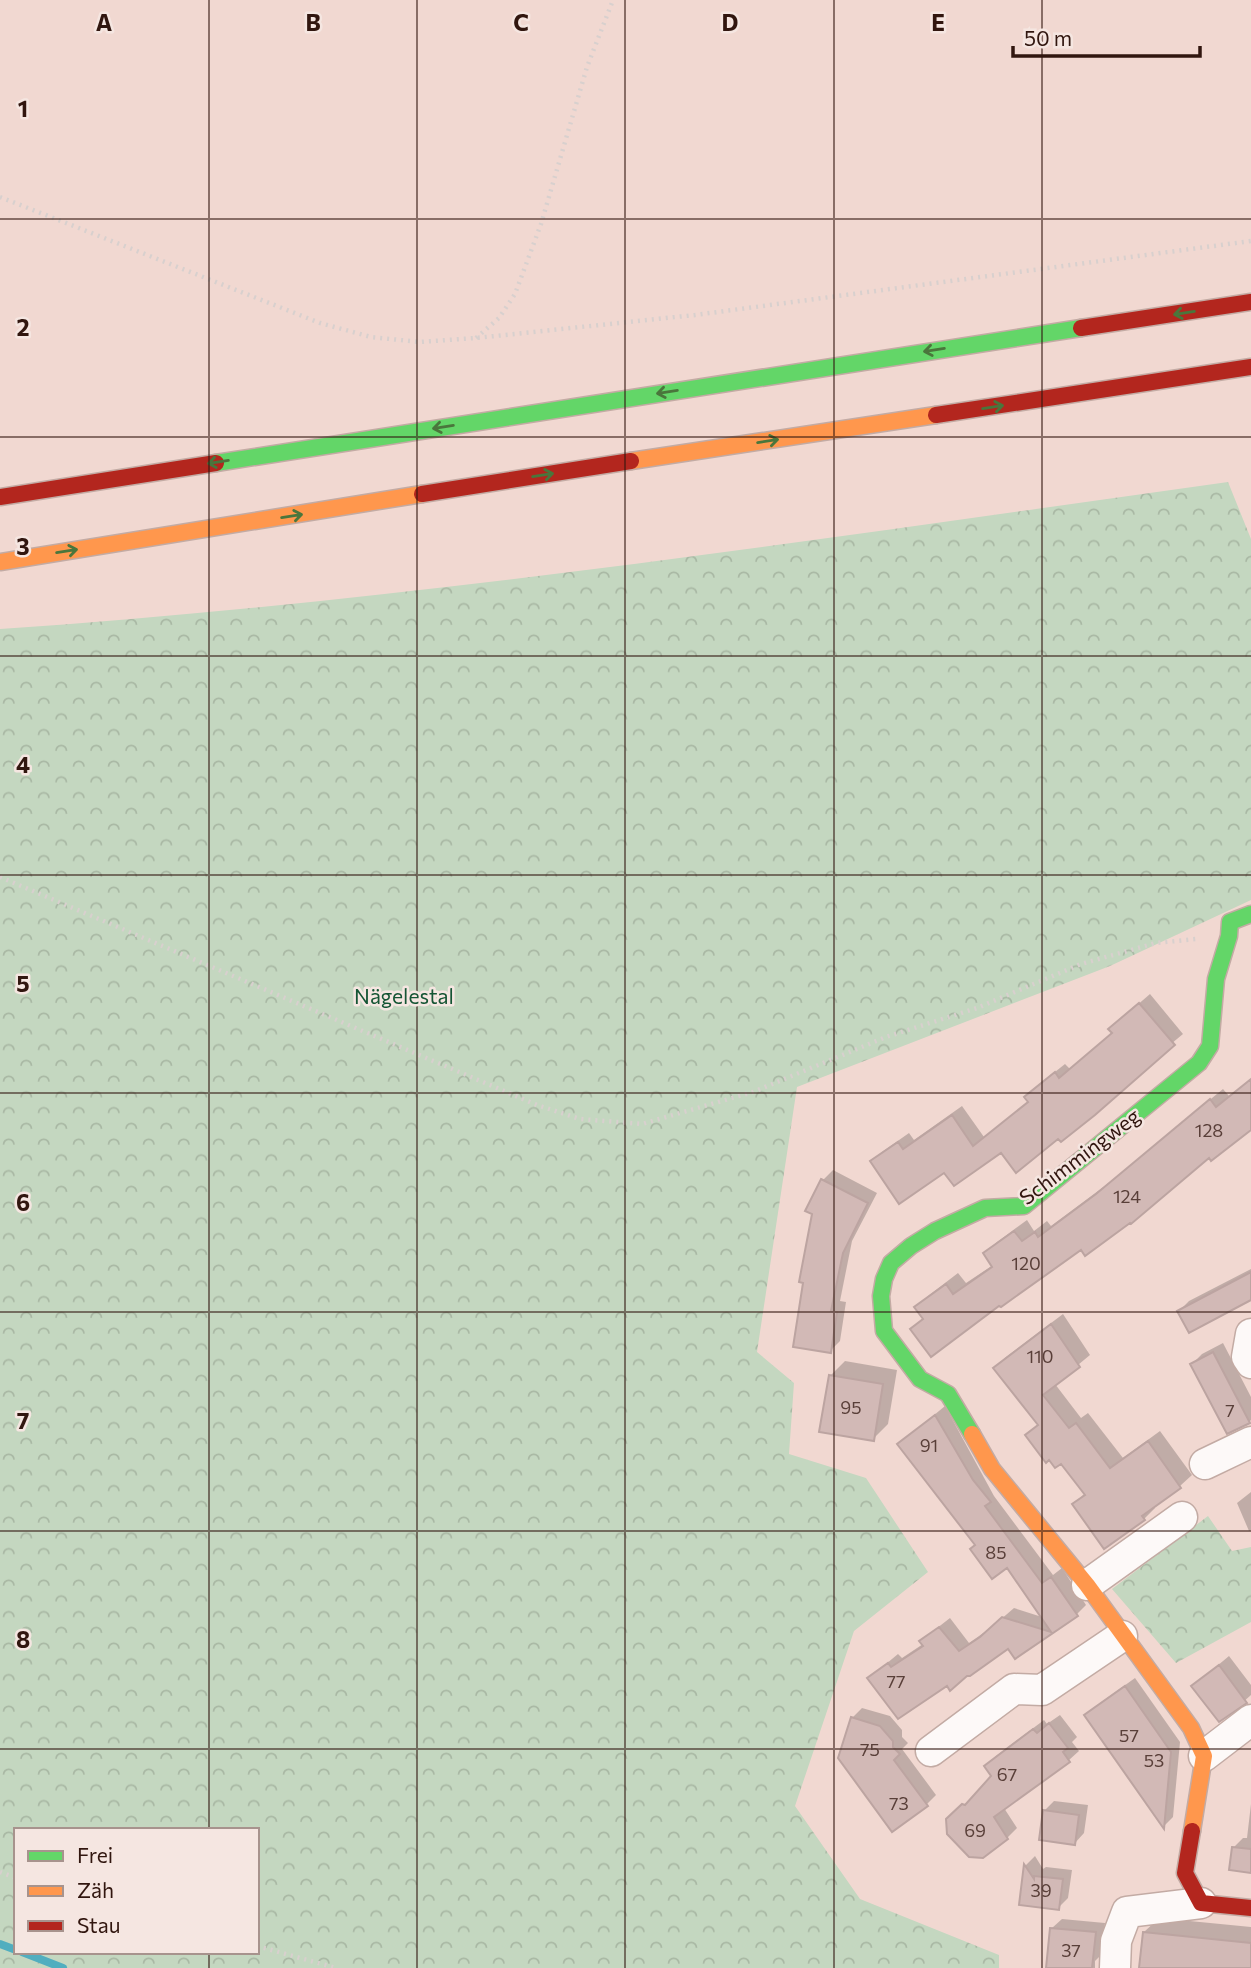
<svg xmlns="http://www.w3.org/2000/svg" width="1251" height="1968" viewBox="0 0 1251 1968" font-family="Commissioner,sans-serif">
  <defs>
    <pattern id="park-crowns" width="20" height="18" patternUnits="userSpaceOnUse" patternTransform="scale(1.75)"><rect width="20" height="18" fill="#c4d7c0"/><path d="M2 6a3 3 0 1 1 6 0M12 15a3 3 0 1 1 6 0" fill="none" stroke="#a9b8a4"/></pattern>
  </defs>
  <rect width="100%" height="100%" fill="#f1d8d1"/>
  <path fill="url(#park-crowns)" fill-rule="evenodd" d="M 1228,482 L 1251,539 L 1251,900 L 1110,966 L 797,1087 L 757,1352 L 794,1383 L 789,1454 L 866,1478 L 928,1572 L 854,1631 L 795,1806 L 860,1899 L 999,1955 L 999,1968 L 0,1968 L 0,629 C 411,601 819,539 1228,482 ZM 16,1830 L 257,1830 L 257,1952 L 16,1952 Z
    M 1208,1516 L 1232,1551 L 1251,1547 L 1251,1622 L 1176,1663 L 1112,1589 Z"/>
  <path fill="#0003" d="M 1150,994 L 1183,1034 L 1059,1137 L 1001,1151 L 945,1171 L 872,1162 L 882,1152 L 909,1133 L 914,1140 L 962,1106 L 984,1137 L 1030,1101 L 1036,1087 L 1065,1064 L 1070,1069 L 1113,1032 L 1121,1019 Z
    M 1251,1079 L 1251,1127 L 1081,1248 L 912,1329 L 924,1317 L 917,1307 L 928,1296 L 958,1273 L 966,1283 L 993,1265 L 985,1253 L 997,1242 L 1027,1220 L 1034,1231 L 1047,1221 L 1051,1226 L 1110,1182 L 1223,1089 L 1229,1096 Z
    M 833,1170 L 877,1193 L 852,1241 L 840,1301 L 846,1302 L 840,1341 L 830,1351 L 814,1213 L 807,1210 L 823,1180 Z
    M 1251,1269 L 1251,1299 L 1179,1311 L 1189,1301 Z
    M 1063,1314 L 1090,1355 L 1055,1384 L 1081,1418 L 1088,1413 L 1123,1458 L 1160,1431 L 1192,1475 L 1180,1486 L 1154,1505 L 1155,1508 L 1144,1519 L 1074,1504 L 1085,1493 L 1061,1462 L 1027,1435 L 1039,1423 L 995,1368 L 1006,1357 Z
    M 1223,1343 L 1251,1397 L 1251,1420 L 1249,1422 L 1192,1364 L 1202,1354 Z
    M 845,1361 L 897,1370 L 888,1424 L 873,1439 L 830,1376 Z
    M 945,1406 L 994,1496 L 1053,1575 L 1062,1568 L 1086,1605 L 1076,1615 L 1015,1656 L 1008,1647 L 947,1684 L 869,1678 L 898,1654 L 902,1658 L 923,1644 L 922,1642 L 932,1632 L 950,1618 L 969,1643 L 992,1627 L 1014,1608 L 1042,1617 L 1007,1565 L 977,1544 L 899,1444 Z
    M 1251,1492 L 1251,1530 L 1249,1531 L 1237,1503 Z
    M 1229,1656 L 1251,1685 L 1251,1695 L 1242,1703 L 1193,1686 Z
    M 1135,1678 L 1180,1742 L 1173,1817 L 1164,1826 L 1087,1715 L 1096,1706 Z
    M 862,1708 L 890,1716 L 902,1730 L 902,1737 L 908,1743 L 902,1749 L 936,1795 L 926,1805 L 852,1718 Z
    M 1060,1715 L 1077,1737 L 1072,1742 L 1079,1751 L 1069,1760 L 1004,1808 L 1017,1828 L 1007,1838 L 948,1819 L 976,1795 L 993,1776 L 986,1766 L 996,1756 L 1044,1720 L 1047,1724 Z
    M 1054,1801 L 1088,1805 L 1084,1833 L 1075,1843 L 1044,1811 Z
    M 1251,1804 L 1251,1871 L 1233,1848 L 1243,1838 L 1247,1838 Z
    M 1035,1856 L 1043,1869 L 1046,1867 L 1072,1870 L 1068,1898 L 1058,1908 L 1021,1904 L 1026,1865 Z
    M 1159,1918 L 1251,1927 L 1251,1968 L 1140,1968 L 1144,1932 Z
    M 1062,1919 L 1105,1923 L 1101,1955 L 1095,1961 L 1095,1968 L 1048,1968 L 1052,1928 Z"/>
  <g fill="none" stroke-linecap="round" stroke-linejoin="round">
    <path stroke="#51aebf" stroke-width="8" d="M 0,1944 L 16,1950
      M 22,1952 L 63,1968"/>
  </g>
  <path fill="#d2b9b6" stroke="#bca4a1" stroke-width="2" d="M 1139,1003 L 1175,1045 L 1095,1115 L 1061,1142 L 1058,1139 L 1016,1173 L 1001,1153 L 954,1186 L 944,1173 L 899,1204 L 870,1161 L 898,1142 L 903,1149 L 952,1115 L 973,1146 L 1028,1102 L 1024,1097 L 1055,1072 L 1059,1078 L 1112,1033 L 1108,1029 Z
    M 1251,1079 L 1251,1130 L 1211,1161 L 1209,1158 L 1131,1224 L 1130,1223 L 1085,1256 L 1081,1250 L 1001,1307 L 999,1306 L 931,1357 L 910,1329 L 923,1319 L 914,1307 L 946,1284 L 953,1294 L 992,1267 L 983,1253 L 1014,1231 L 1022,1241 L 1035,1232 L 1038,1237 L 1096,1194 L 1210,1099 L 1216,1107 Z
    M 821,1179 L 868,1203 L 843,1253 L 831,1311 L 837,1312 L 831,1353 L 793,1347 L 803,1283 L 799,1282 L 812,1214 L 805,1211 Z
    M 1251,1272 L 1251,1300 L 1189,1333 L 1177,1311 Z
    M 1051,1324 L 1080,1367 L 1043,1395 L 1069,1428 L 1076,1423 L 1110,1468 L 1148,1441 L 1181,1488 L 1142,1516 L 1145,1520 L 1104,1549 L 1072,1504 L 1085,1495 L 1061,1464 L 1055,1468 L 1049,1460 L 1046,1463 L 1025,1435 L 1038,1425 L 993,1368 Z
    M 1213,1352 L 1250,1423 L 1227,1434 L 1190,1364 Z
    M 829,1375 L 883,1384 L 874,1441 L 819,1432 Z
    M 935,1415 L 973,1480 L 991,1502 L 985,1506 L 1042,1583 L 1051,1577 L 1078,1616 L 1015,1659 L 1008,1649 L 970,1676 L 967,1676 L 950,1691 L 947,1686 L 898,1719 L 867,1678 L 888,1663 L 891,1667 L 923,1646 L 919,1641 L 939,1627 L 959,1651 L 980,1637 L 1002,1617 L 1051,1632 L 1007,1568 L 992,1579 L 970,1549 L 975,1545 L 897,1444 Z
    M 1219,1665 L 1247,1703 L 1219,1722 L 1191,1686 Z
    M 1125,1686 L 1171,1752 L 1164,1829 L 1084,1715 Z
    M 851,1717 L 880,1726 L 893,1741 L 893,1747 L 900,1754 L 894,1760 L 928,1806 L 892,1832 L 838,1758 Z
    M 1049,1723 L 1068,1748 L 1063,1752 L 1070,1762 L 994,1817 L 1008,1839 L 983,1858 L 969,1857 L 947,1834 L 946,1819 L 962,1804 L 965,1805 L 991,1776 L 984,1766 L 1033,1729 L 1037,1733 Z
    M 1043,1810 L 1079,1815 L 1075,1845 L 1039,1840 Z
    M 1232,1847 L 1251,1849 L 1251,1873 L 1229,1870 Z
    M 1024,1864 L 1034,1879 L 1034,1876 L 1063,1879 L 1059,1910 L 1019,1905 Z
    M 1050,1928 L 1096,1932 L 1092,1968 L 1046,1968 Z
    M 1143,1932 L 1251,1943 L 1251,1968 L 1139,1968 Z"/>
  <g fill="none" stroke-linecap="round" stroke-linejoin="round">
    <g stroke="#c3aba4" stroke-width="33">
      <path id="street" d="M 1251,1334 L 1247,1357 L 1251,1363
        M 1205,1464 L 1251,1442
        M 1087,1585 L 1182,1517
        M 931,1751 L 1014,1689 L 1042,1690 L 1122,1636
        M 1204,1756 L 1251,1720
        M 1115,1968 L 1116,1941 L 1127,1912 L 1201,1903"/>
    </g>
    <g stroke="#c3aba4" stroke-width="19">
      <path id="fast" d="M 216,463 L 1081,328
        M 972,1434 L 948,1394 L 920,1379 L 884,1331 L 881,1296 L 884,1279 L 891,1263 L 911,1246 L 935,1231 L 985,1208 L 1024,1206 L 1199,1063 L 1210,1046 L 1216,979 L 1229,936 L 1230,922 L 1251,914"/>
    </g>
    <g stroke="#c3aba4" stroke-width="19">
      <path id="slow" d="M 631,461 L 936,415
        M 0,562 L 422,494
        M 972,1434 L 992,1469 L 1087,1585 L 1191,1728 L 1204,1756 L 1192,1831"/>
    </g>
    <g stroke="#c3aba4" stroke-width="19">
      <path id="jam" d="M 1081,328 L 1251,302
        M 936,415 L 1251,367
        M 422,494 L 631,461
        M 0,497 L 216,463
        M 1192,1831 L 1185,1873 L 1201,1903 L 1251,1908"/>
    </g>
    <path stroke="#d8d0ce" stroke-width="4.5" stroke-dasharray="2 5" stroke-linecap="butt" d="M 0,197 L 320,323 L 371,337 L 419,342 L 476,338 L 695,315 L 1251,241
      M 476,338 L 499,318 L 515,294 L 541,224 L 587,67 L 613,0
      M 0,877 L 537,1105 L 580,1119 L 642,1124 L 753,1092 L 886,1037 L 977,1008 L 1081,964 L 1156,943 L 1196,939
      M 0,1872 L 16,1878
      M 257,1946 L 336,1968"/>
    <use href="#street" stroke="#fdf9f8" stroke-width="30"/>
    <use href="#fast" stroke="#63d668" stroke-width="16"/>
    <use href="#slow" stroke="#ff974d" stroke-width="16"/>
    <use href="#jam" stroke="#b3261e" stroke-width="16"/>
  </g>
  <defs><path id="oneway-shaft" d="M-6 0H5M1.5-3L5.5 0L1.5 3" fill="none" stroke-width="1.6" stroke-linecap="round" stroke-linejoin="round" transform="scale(1.75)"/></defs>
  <g stroke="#4a763c">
    <use href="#oneway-shaft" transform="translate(1184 313) rotate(171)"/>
    <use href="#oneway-shaft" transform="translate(934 350) rotate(171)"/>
    <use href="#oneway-shaft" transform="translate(667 392) rotate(171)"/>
    <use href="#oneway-shaft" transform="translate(993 407) rotate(-9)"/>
    <use href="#oneway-shaft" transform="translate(443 427) rotate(171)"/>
    <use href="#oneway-shaft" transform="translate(768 441) rotate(-9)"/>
    <use href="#oneway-shaft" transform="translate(218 462) rotate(171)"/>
    <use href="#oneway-shaft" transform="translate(543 475) rotate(-9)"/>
    <use href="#oneway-shaft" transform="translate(292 516) rotate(-9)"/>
    <use href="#oneway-shaft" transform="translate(67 551) rotate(-9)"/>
  </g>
  <path fill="none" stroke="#31160f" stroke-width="2" stroke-opacity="0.55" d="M 209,0 L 209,1830M 417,0 L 417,1968M 625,0 L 625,1968M 834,0 L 834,1968M 1042,0 L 1042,1968M 0,219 L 1251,219M 0,437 L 1251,437M 0,656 L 1251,656M 0,875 L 1251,875M 0,1093 L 1251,1093M 0,1312 L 1251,1312M 0,1531 L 1251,1531M 0,1749 L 1251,1749M 209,1952 L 209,1968"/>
  <g text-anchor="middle" stroke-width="5" stroke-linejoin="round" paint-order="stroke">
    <g font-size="18" fill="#593f39">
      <text x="1209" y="1137">128</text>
      <text x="1127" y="1203">124</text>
      <text x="1026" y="1270">120</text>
      <text x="1040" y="1363">110</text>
      <text x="851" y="1414">95</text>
      <text x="1230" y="1417">7</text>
      <text x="929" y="1452">91</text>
      <text x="996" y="1559">85</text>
      <text x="896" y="1688">77</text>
      <text x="1129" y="1742">57</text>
      <text x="870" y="1756">75</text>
      <text x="1154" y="1767">53</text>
      <text x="1007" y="1781">67</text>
      <text x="899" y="1810">73</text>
      <text x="975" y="1837">69</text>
      <text x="1041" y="1897">39</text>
      <text x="1071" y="1957">37</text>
    </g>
    <g font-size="21" fill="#155534" stroke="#f5e6e1">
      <text x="404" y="1004">Nägelestal</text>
    </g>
    <g font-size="21" fill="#31160f" stroke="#f5e6e1">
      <text transform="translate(1080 1157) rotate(-37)" y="7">Schimmingweg</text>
    </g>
  </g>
  <g font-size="23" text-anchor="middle" font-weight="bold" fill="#31160f" stroke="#f5e6e1" stroke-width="5" stroke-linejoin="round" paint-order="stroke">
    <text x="104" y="31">A</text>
    <text x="313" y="31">B</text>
    <text x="521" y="31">C</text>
    <text x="730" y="31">D</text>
    <text x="938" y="31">E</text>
    <text x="23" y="117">1</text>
    <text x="23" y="336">2</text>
    <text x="23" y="555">3</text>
    <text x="23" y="773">4</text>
    <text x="23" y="992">5</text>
    <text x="23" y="1211">6</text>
    <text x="23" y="1429">7</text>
    <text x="23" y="1648">8</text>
  </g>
  <rect x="14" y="1828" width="245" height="126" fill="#f5e6e1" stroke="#a7938d" stroke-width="2"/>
  <rect x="28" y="1851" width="35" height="10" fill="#63d668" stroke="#a7938d" stroke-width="2"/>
  <text x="77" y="1863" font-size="21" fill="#31160f">Frei</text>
  <rect x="28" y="1886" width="35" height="10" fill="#ff974d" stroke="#a7938d" stroke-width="2"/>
  <text x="77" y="1898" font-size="21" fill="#31160f">Zäh</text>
  <rect x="28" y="1921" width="35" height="10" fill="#b3261e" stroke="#a7938d" stroke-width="2"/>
  <text x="77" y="1933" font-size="21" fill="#31160f">Stau</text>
  <path d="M1013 46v10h187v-10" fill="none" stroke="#31160f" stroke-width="3.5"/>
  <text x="1024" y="46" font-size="21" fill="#31160f" stroke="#f5e6e1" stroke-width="5" paint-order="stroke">50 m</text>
</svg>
